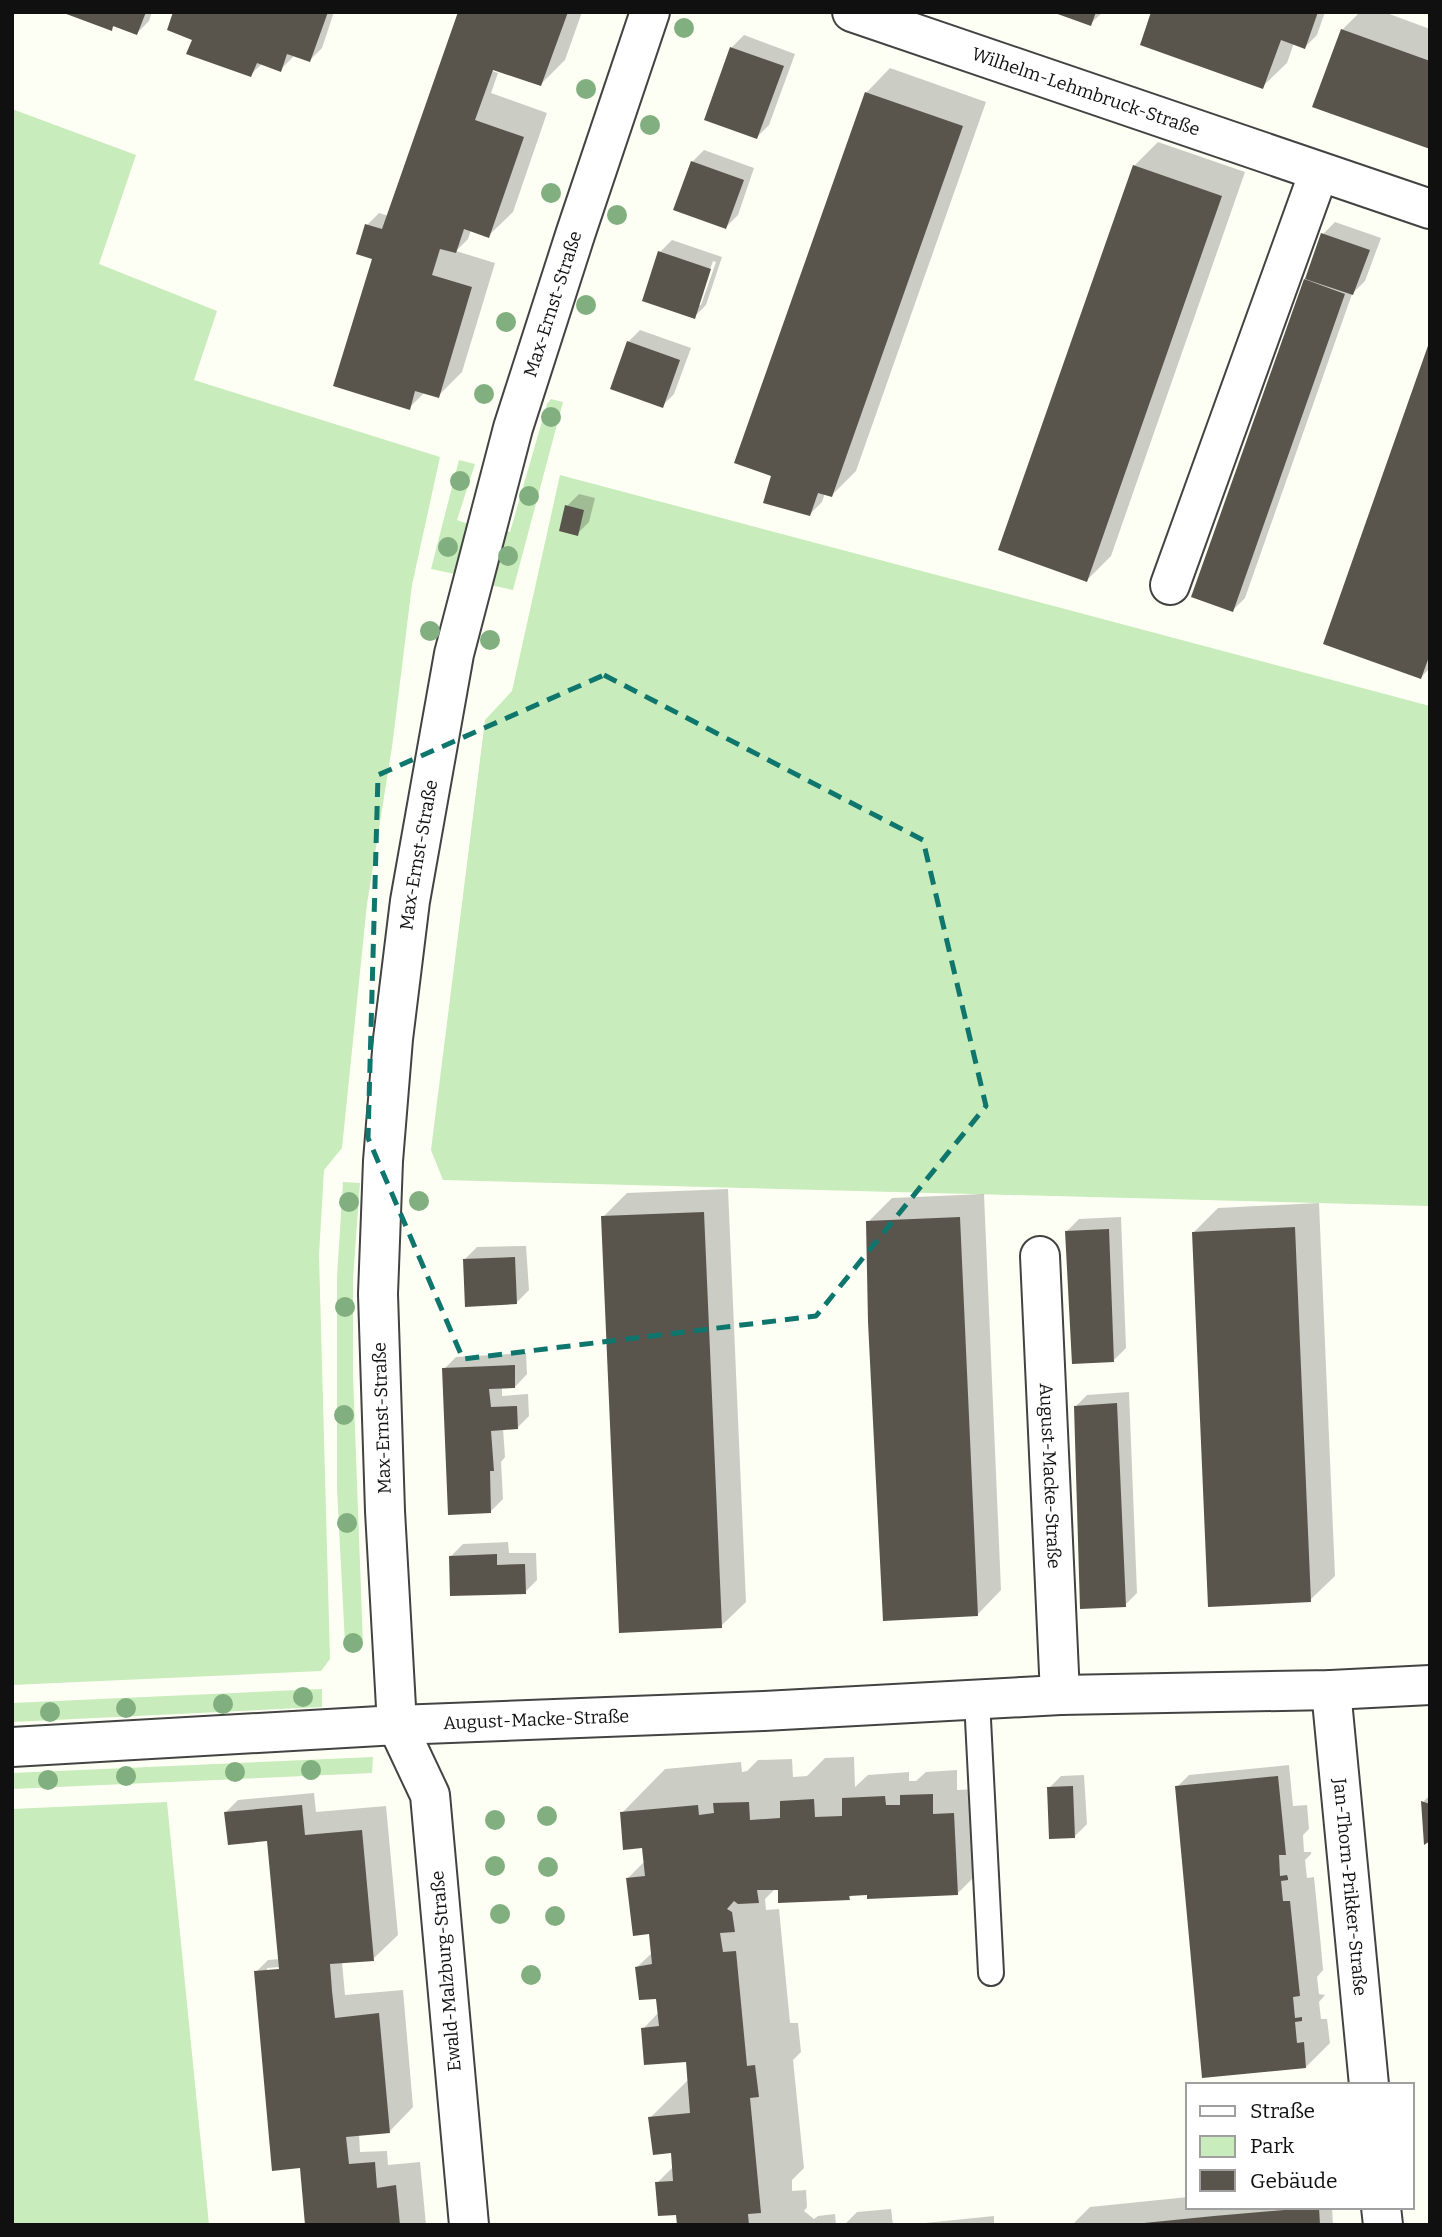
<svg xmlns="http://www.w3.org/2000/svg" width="1442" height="2237" viewBox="0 0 1442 2237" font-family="Bitter,serif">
  <rect width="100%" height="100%" fill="#fefff4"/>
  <path fill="#c8ecbb" d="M 12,109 L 136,155 L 99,264 L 217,311 L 194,380 L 440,457 L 412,585 L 392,747 L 367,904 L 342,1148 L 324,1170 L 319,1255 L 330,1659 L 321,1671 L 12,1685 Z
    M 551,399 L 563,402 L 513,590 L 485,584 L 500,529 L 510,532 L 547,404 Z
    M 459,460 L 475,464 L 457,520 L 468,524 L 455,574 L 431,569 Z
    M 560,475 L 1430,706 L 1430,1206 L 443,1180 L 431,1150 L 485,720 L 512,691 Z
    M 343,1182 L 360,1183 L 353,1279 L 353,1375 L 363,1645 L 345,1644 L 337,1488 L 337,1277 Z
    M 322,1689 L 322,1707 L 12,1722 L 12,1703 Z
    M 373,1757 L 372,1773 L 12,1789 L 12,1773 Z
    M 167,1802 L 209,2225 L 12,2225 L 12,1809 Z"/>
  <path fill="#0003" fill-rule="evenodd" d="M 65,12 L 152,12 L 149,21 L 137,33 L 115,25 L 111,29 Z
    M 175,12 L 334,12 L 322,48 L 310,60 L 295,55 L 280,70 L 263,63 L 250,75 L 194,39 Z
    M 459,12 L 582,12 L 565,60 L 541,84 L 449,56 L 498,73 L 491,93 L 547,113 L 513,212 L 488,236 L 471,230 L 468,239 L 456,251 L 495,263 L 462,372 L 438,396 L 425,392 L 409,408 L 367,225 L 379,213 L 389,216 Z
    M 1056,12 L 1103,12 L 1090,24 Z
    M 1153,12 L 1325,12 L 1317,35 L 1305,47 L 1294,43 L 1287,63 L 1262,87 Z
    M 1360,12 L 1384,12 L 1430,29 L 1430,147 L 1342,30 Z
    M 744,35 L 795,54 L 769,125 L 757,137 L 707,119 L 732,47 Z
    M 890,68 L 986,102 L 856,471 L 832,495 L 825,493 L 822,502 L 810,514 L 866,93 Z
    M 1158,142 L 1245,172 L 1111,556 L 1087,580 L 1134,166 Z
    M 704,150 L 754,168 L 738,215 L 726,227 L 692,162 Z
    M 1335,222 L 1381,238 L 1365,281 L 1352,294 L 1245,598 L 1233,610 L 1193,596 L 1323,234 Z
    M 672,240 L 722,257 L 706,305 L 694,317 L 660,252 ZM 713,261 L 716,262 L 701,305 L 698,305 Z
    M 640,330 L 691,348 L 674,394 L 662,406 L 628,342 Z
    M 1430,347 L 1430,668 L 1421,677 Z
    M 579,494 L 595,498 L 589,522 L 577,534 L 567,506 Z
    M 728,1189 L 746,1602 L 721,1626 L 603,1217 L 627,1193 Z
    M 984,1194 L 1001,1590 L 977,1615 L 868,1222 L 892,1198 Z
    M 1319,1203 L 1335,1576 L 1310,1600 L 1194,1232 L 1218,1208 Z
    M 1121,1217 L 1126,1348 L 1114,1360 L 1067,1231 L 1079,1219 Z
    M 526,1246 L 529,1290 L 517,1302 L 465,1259 L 477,1247 Z
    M 526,1353 L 527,1374 L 515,1387 L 502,1387 L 502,1396 L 528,1394 L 529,1416 L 517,1428 L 503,1428 L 505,1457 L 501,1462 L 503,1499 L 491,1511 L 444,1369 L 456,1357 Z
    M 1129,1392 L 1137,1593 L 1125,1605 L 1075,1407 L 1087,1395 Z
    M 508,1542 L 509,1553 L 536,1553 L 537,1580 L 525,1592 L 451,1556 L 463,1544 Z
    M 854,1757 L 855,1787 L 868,1775 L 909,1772 L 909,1781 L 916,1781 L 926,1772 L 957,1770 L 957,1790 L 978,1789 L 982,1869 L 957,1894 L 868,1893 L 853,1894 L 849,1898 L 776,1888 L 765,1899 L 766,1910 L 779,1909 L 790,2023 L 798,2023 L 801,2052 L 793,2060 L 804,2168 L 792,2180 L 792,2191 L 806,2190 L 807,2207 L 804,2211 L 814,2219 L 818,2216 L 835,2214 L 836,2225 L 679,2225 L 678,2213 L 657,2183 L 674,2166 L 672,2151 L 650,2118 L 689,2079 L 687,2060 L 643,2029 L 659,2012 L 657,1997 L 637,1967 L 653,1952 L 651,1932 L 628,1878 L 645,1861 L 643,1846 L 622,1813 L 665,1769 L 741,1762 L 742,1772 L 747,1771 L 758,1760 L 792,1759 L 793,1777 L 807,1776 L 825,1758 Z
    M 1289,1765 L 1293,1806 L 1307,1805 L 1309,1829 L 1303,1835 L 1304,1852 L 1311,1852 L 1311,1854 L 1305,1860 L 1307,1878 L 1314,1877 L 1321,1947 L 1323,1970 L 1317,1977 L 1319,1994 L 1325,1995 L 1319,2002 L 1321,2019 L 1327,2019 L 1330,2043 L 1306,2067 L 1177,1787 L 1189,1775 Z
    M 1084,1775 L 1087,1824 L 1075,1836 L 1049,1788 L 1061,1776 Z
    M 314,1793 L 316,1812 L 386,1806 L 398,1935 L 373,1959 L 342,1962 L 345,1995 L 403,1990 L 413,2107 L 389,2132 L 359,2134 L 360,2152 L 387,2151 L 388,2165 L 420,2162 L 426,2225 L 306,2225 L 301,2166 L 256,1972 L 268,1960 L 280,1959 L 268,1839 L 226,1812 L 238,1800 ZM 280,1967 L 280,1970 L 267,1972 L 267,1968 Z
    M 1430,1795 L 1430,1841 L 1423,1802 Z
    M 1188,2197 L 1188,2207 L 1332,2207 L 1333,2225 L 1072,2225 L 1090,2207 Z
    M 891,2209 L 893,2225 L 844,2225 L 857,2212 Z
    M 994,2216 L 994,2225 L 905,2225 Z"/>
  <path fill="#5a554c" d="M 61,12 L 146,12 L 137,35 L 113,26 L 112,31 Z
    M 173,12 L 328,12 L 310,62 L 287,54 L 281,72 L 257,63 L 251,77 L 186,54 L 192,40 L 167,30 Z
    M 458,12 L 568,12 L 541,86 L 493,70 L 475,120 L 524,137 L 489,238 L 464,229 L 456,253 L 440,249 L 432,275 L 472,287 L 439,398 L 415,391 L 410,410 L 333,386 L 372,259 L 356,254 L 365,224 L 382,229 Z
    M 1052,12 L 1096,12 L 1091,26 Z
    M 1151,12 L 1318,12 L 1305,49 L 1281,40 L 1263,89 L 1140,45 Z
    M 1341,29 L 1430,61 L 1430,149 L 1312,107 Z
    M 730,47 L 784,66 L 757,139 L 704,120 Z
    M 865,92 L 963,126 L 832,497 L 818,493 L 810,516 L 763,503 L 771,476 L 734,463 Z
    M 691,161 L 744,180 L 726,229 L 673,210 Z
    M 1133,165 L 1222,196 L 1087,582 L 998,550 Z
    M 1321,233 L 1370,250 L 1353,295 L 1305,279 Z
    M 658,251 L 711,269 L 695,319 L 642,301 Z
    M 1304,279 L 1345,294 L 1233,612 L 1191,597 Z
    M 1430,340 L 1430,654 L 1421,679 L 1323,644 Z
    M 627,341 L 680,360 L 663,408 L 610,389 Z
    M 565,505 L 584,510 L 578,536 L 559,531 Z
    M 704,1212 L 722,1628 L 619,1633 L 601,1216 Z
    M 960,1217 L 978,1616 L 883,1621 L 868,1322 L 866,1221 Z
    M 1295,1227 L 1311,1602 L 1208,1607 L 1192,1232 Z
    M 1109,1229 L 1114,1362 L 1072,1364 L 1065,1231 Z
    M 515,1257 L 517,1304 L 465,1307 L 463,1259 Z
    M 515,1365 L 515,1388 L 489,1389 L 491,1407 L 517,1406 L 518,1429 L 491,1431 L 494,1471 L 490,1471 L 491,1513 L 448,1515 L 442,1368 Z
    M 1117,1403 L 1126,1607 L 1080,1609 L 1074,1406 Z
    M 497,1554 L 497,1565 L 525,1564 L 526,1594 L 450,1596 L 449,1556 Z
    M 1278,1776 L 1286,1855 L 1279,1855 L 1280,1876 L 1287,1875 L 1288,1878 L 1288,1880 L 1281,1881 L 1283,1901 L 1290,1901 L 1300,1996 L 1293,1997 L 1295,2018 L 1302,2017 L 1302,2021 L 1295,2022 L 1297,2043 L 1304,2042 L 1306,2068 L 1202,2078 L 1175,1786 Z
    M 1073,1786 L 1075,1838 L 1049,1839 L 1047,1787 Z
    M 933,1794 L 933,1814 L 954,1813 L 958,1895 L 867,1899 L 867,1895 L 849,1896 L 850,1900 L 778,1903 L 778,1890 L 757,1890 L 759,1903 L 738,1904 L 734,1901 L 727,1909 L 732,1912 L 735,1932 L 720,1933 L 723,1952 L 736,1951 L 747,2066 L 755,2065 L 759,2097 L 750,2098 L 761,2213 L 748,2214 L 749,2225 L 677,2225 L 676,2215 L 658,2216 L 655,2182 L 673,2181 L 671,2153 L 653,2155 L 648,2117 L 690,2113 L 686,2062 L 644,2065 L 641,2028 L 659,2026 L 656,1999 L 639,2000 L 635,1967 L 652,1964 L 649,1934 L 633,1936 L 626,1878 L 645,1876 L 642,1848 L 623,1850 L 620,1812 L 698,1805 L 699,1815 L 714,1813 L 713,1803 L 749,1802 L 750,1820 L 780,1818 L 780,1801 L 814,1799 L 815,1817 L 842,1816 L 842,1798 L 885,1796 L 886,1805 L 900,1805 L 900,1795 Z
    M 1421,1801 L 1430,1804 L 1430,1841 L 1424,1845 Z
    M 302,1805 L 305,1835 L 362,1830 L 374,1961 L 330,1964 L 332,1991 L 335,2018 L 379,2013 L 390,2133 L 346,2137 L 349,2164 L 375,2162 L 377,2188 L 396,2185 L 400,2225 L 305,2225 L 300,2168 L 272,2171 L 254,1971 L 279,1969 L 267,1841 L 228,1845 L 224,1812 Z
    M 1319,2207 L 1320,2225 L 1144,2225 L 1144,2223 L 1214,2216 Z"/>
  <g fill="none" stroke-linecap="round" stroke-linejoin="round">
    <g stroke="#434343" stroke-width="28">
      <path id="lane" d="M 977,1700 L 991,1973"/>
    </g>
    <g stroke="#434343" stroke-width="42">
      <g id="street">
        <path id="s1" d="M 852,12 L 1430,209"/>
        <path d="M 1170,585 L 1319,172"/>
        <path id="s2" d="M 1040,1256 L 1060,1695"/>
        <path id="s3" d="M 1331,1690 L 1369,2085"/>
        <path id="s4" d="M 12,1747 L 397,1725 L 764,1711 L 1060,1695 L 1331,1690 L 1430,1685"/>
        <path d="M 1381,2207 L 1383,2225"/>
        <path id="s5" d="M 469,2225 L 430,1795 L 397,1725 L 385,1511 L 378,1294 L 383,1161 L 393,1039 L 410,901 L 454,654 L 513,428 L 576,232 L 650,12"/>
      </g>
    </g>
    <use href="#lane" stroke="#fff" stroke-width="24"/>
    <use href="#street" stroke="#fff" stroke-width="38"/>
  </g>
  <g fill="#82af80">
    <circle cx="684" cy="28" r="10"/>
    <circle cx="586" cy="89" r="10"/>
    <circle cx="650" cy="125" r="10"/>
    <circle cx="551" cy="193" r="10"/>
    <circle cx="617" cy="215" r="10"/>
    <circle cx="586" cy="305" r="10"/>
    <circle cx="506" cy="322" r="10"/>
    <circle cx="484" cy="394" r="10"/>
    <circle cx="551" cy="417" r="10"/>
    <circle cx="460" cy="481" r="10"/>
    <circle cx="529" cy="496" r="10"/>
    <circle cx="448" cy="547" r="10"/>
    <circle cx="508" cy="556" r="10"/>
    <circle cx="430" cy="631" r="10"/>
    <circle cx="490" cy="640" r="10"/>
    <circle cx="419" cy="1201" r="10"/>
    <circle cx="349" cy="1202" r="10"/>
    <circle cx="345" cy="1307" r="10"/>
    <circle cx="344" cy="1415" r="10"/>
    <circle cx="347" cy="1523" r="10"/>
    <circle cx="353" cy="1643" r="10"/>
    <circle cx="303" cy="1697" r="10"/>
    <circle cx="223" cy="1704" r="10"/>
    <circle cx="126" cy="1708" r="10"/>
    <circle cx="50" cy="1712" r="10"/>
    <circle cx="311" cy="1770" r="10"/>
    <circle cx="235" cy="1772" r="10"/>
    <circle cx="126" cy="1776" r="10"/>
    <circle cx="48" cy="1780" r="10"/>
    <circle cx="547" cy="1816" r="10"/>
    <circle cx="495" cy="1820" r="10"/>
    <circle cx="495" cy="1866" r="10"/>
    <circle cx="548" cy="1867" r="10"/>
    <circle cx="500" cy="1914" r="10"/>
    <circle cx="555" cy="1916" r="10"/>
    <circle cx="531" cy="1975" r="10"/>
  </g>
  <path fill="none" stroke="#0f766e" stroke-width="5" stroke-dasharray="14 9" stroke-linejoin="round" d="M 604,675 L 923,840 L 986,1106 L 816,1316 L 463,1359 L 368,1138 L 378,775 Z"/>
  <g text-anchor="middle" stroke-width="7" stroke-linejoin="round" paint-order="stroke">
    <g font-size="18" fill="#101010" stroke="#fff">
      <text dy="6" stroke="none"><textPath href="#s1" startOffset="247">Wilhelm-Lehmbruck-Straße</textPath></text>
      <text dy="6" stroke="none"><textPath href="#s5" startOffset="1950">Max-Ernst-Straße</textPath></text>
      <text dy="6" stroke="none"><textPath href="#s5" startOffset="1382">Max-Ernst-Straße</textPath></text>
      <text transform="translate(382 1418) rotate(-92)" y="6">Max-Ernst-Straße</text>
      <text dy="6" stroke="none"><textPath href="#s2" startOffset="220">August-Macke-Straße</textPath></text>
      <text dy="6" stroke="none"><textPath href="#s4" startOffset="525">August-Macke-Straße</textPath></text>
      <text dy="6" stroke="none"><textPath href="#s3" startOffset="198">Jan-Thorn-Prikker-Straße</textPath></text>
      <text transform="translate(446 1971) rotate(-95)" y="6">Ewald-Malzburg-Straße</text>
    </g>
  </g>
  <rect width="1442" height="2237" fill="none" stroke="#101010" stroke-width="28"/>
  <rect x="1186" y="2083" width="228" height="126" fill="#ffffff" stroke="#9f9f9f" stroke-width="2"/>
  <rect x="1200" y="2106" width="35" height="10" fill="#ffffff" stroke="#9f9f9f" stroke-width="2"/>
  <text x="1250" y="2118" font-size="21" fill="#101010">Straße</text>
  <rect x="1200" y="2136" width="35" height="21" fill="#c8ecbb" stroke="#9f9f9f" stroke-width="2"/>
  <text x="1250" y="2153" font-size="21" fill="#101010">Park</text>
  <rect x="1200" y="2170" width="35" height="21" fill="#5a554c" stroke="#9f9f9f" stroke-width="2"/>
  <text x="1250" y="2188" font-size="21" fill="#101010">Gebäude</text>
</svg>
